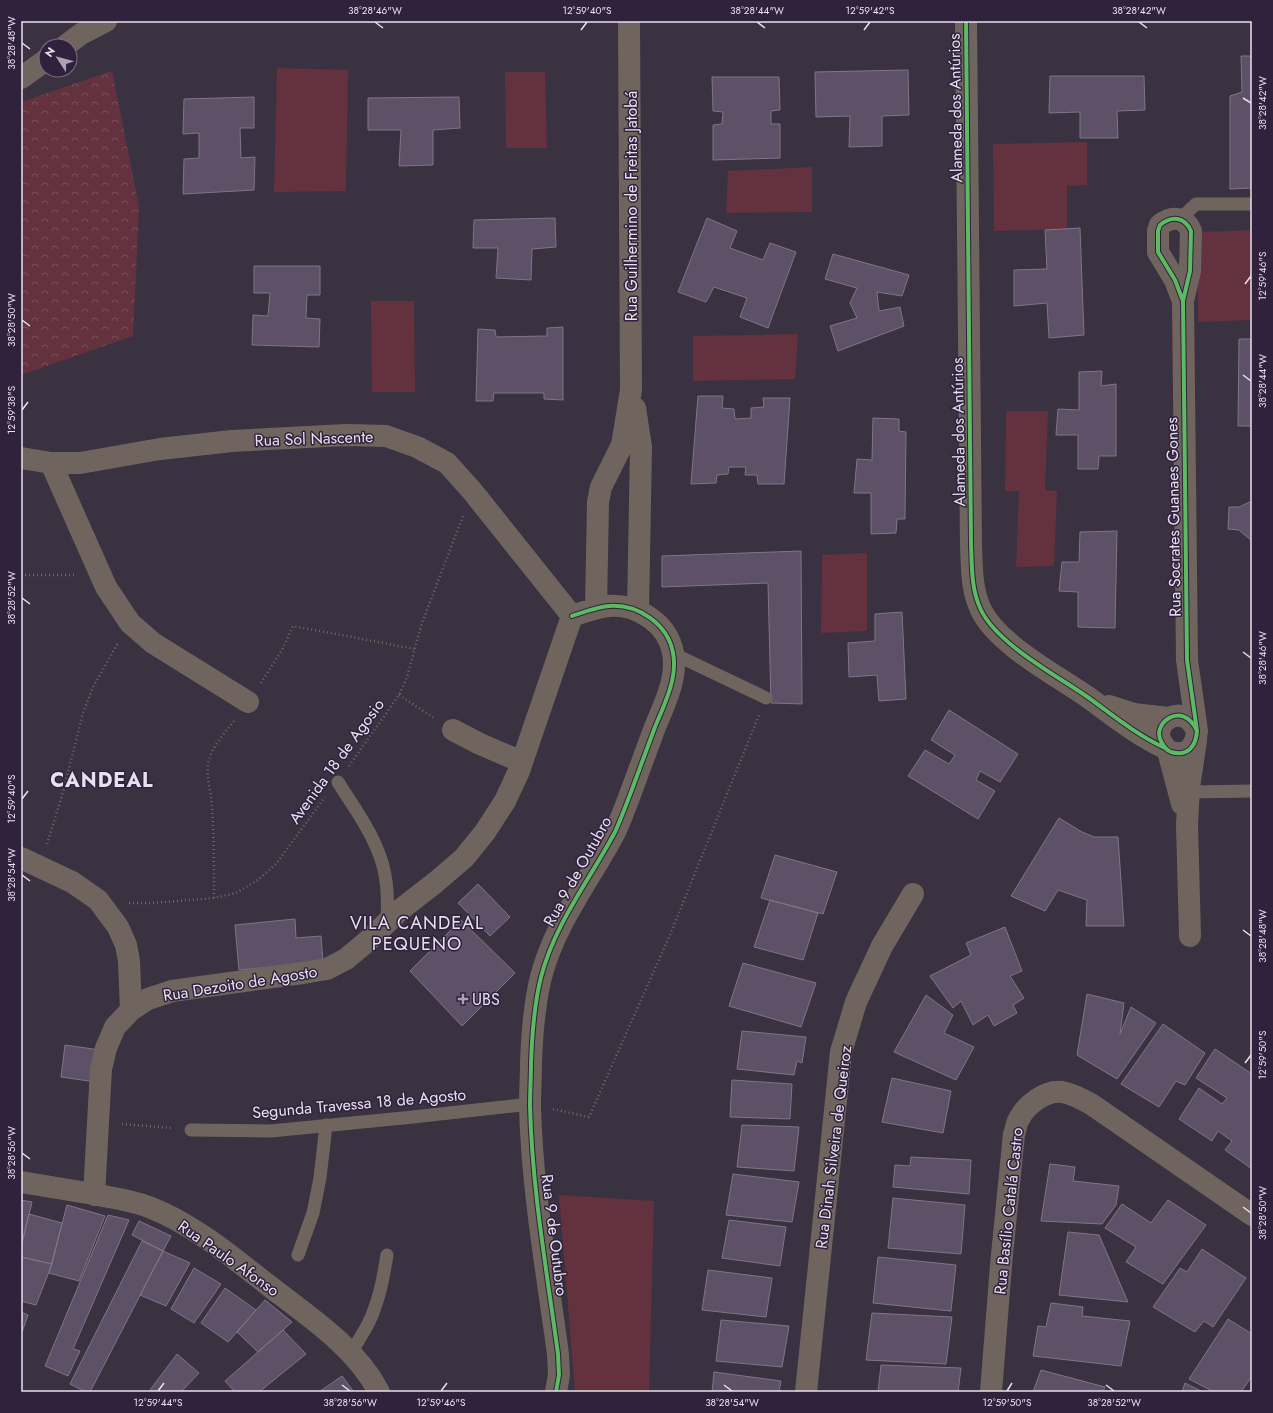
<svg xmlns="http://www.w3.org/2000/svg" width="1273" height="1413" viewBox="0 0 1273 1413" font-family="Jost,sans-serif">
  <defs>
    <pattern id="forest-crowns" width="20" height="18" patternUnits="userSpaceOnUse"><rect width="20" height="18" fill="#64323e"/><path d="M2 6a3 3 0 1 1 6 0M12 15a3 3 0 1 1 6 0" fill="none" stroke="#7a4f5a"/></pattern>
  </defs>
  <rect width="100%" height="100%" fill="#3a3241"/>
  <path fill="url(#forest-crowns)" d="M 112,71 L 139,207 L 133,336 L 21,375 L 21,102 Z"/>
  <path fill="#64323e" d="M 277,68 L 348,70 L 346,191 L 274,192 Z
    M 505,72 L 545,72 L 547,148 L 506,148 Z
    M 1087,142 L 1087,185 L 1067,186 L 1067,229 L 994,231 L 993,144 Z
    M 812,167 L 812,212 L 726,213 L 728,171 Z
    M 1252,230 L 1252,320 L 1198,322 L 1198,232 Z
    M 371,301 L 414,301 L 415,392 L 372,392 Z
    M 798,334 L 795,379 L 693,381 L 693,336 Z
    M 1006,411 L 1048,411 L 1045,490 L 1057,491 L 1054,566 L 1016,567 L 1019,491 L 1005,491 Z
    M 867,553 L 867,631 L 821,633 L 822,555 Z
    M 559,1195 L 654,1201 L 649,1392 L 575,1392 Z"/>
  <path fill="#5d5067" stroke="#7d7784" d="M 1241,56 L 1252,56 L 1252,188 L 1230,189 L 1230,96 L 1242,92 Z
    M 908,70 L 909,115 L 882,116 L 882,146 L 849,147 L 850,116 L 816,117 L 815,72 Z
    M 1050,76 L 1144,76 L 1145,110 L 1117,111 L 1118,138 L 1080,138 L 1080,112 L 1049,113 Z
    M 712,77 L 779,77 L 780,110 L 771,111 L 771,124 L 780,124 L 780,158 L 713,160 L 713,125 L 722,124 L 723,112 L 713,111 Z
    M 254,97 L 254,128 L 240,128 L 241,158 L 255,157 L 254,190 L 183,194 L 184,159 L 199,158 L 199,133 L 183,134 L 184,99 Z
    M 459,97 L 460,128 L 433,130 L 433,165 L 399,166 L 401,130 L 368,130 L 368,98 Z
    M 555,218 L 556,247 L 532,249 L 531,280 L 496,278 L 498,248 L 473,248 L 474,220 Z
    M 707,218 L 737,231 L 730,248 L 763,260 L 770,243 L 796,252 L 768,328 L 740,317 L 747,298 L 714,287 L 706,302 L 678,292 Z
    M 1080,228 L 1084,335 L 1049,338 L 1047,303 L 1014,306 L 1014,270 L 1047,269 L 1045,230 Z
    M 833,254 L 909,275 L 902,296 L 877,292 L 879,311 L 900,307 L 904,326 L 838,351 L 830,326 L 857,318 L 850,303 L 857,288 L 825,279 Z
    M 254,266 L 320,266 L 320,295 L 307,295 L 306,318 L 320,319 L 319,347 L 252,345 L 253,315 L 268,316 L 270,293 L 254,293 Z
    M 563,327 L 563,400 L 544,399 L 544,393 L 494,393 L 493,401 L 476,401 L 478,329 L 495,330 L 496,337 L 547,336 L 547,328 Z
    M 1239,339 L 1252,339 L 1252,426 L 1238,426 Z
    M 1102,371 L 1101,386 L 1116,384 L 1116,456 L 1099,456 L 1098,469 L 1078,469 L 1078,435 L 1056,435 L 1058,409 L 1079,410 L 1079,372 Z
    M 698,396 L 723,396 L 722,408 L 734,409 L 735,419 L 751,418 L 751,408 L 764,407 L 763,398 L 790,398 L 784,484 L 758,484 L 757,475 L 745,475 L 746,467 L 729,467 L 728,474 L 717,475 L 716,483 L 691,484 Z
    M 873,418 L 899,419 L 899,431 L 906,432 L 905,519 L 897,519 L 896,533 L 871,534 L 871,493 L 854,493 L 857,459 L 872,460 Z
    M 1252,501 L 1252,541 L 1239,530 L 1228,529 L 1229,507 L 1239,507 Z
    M 1117,531 L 1115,628 L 1078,627 L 1078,592 L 1059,591 L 1062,562 L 1079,562 L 1080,532 Z
    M 801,551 L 802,704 L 771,703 L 768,583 L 662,587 L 662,556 Z
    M 902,612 L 906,699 L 879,701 L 877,675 L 849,677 L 848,643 L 875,641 L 875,614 Z
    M 949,710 L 1018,754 L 1000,782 L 980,771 L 976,780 L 995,791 L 978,819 L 908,776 L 925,750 L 949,764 L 955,755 L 931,740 Z
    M 1059,818 L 1082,832 L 1094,837 L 1118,837 L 1124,926 L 1086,926 L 1087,900 L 1058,890 L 1045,911 L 1011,896 Z
    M 775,855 L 837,872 L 823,914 L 761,898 Z
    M 478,884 L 510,917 L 490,936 L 458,903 Z
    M 770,900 L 818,913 L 803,960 L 754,947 Z
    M 295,919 L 296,938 L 321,936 L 323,962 L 239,970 L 235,925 Z
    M 461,920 L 515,973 L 462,1026 L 410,971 Z
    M 1005,927 L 1022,971 L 1010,976 L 1024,998 L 1013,1005 L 1017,1013 L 994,1026 L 988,1015 L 973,1025 L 961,1001 L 953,1008 L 930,976 L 971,955 L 966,943 Z
    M 743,963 L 816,983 L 801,1027 L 729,1006 Z
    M 1087,994 L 1124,1003 L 1120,1034 L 1131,1007 L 1156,1023 L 1117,1079 L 1077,1055 Z
    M 926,995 L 953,1015 L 944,1033 L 974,1047 L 956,1080 L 894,1052 Z
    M 1163,1024 L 1205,1053 L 1185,1085 L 1176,1081 L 1159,1107 L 1121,1084 Z
    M 742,1031 L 806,1037 L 802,1063 L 797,1061 L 794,1075 L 737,1069 Z
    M 65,1045 L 100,1050 L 96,1082 L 61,1077 Z
    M 1215,1049 L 1252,1074 L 1252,1169 L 1225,1150 L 1232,1141 L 1218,1131 L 1212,1141 L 1179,1119 L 1199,1088 L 1222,1104 L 1227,1098 L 1196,1078 Z
    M 892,1078 L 951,1091 L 943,1133 L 882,1122 Z
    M 732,1080 L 792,1084 L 790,1119 L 730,1117 Z
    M 742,1125 L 799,1127 L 794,1171 L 737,1167 Z
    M 911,1157 L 971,1160 L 969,1194 L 893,1187 L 895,1165 L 910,1166 Z
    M 1050,1164 L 1075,1167 L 1073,1181 L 1119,1186 L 1116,1205 L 1102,1224 L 1041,1221 Z
    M 733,1174 L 799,1182 L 792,1222 L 726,1215 Z
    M 893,1198 L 965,1205 L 961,1254 L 888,1248 Z
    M 21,1200 L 32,1202 L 21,1247 Z
    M 1168,1200 L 1206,1225 L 1163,1284 L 1126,1262 L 1136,1247 L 1105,1228 L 1122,1204 L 1151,1223 Z
    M 67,1205 L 105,1216 L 79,1281 L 49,1273 Z
    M 29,1214 L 62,1223 L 52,1264 L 21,1257 L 21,1247 Z
    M 108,1215 L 129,1220 L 73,1349 L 80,1351 L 68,1376 L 45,1366 Z
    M 729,1220 L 786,1227 L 780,1266 L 722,1258 Z
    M 139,1221 L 171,1236 L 163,1251 L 132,1235 Z
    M 1068,1232 L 1099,1235 L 1128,1302 L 1059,1295 Z
    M 142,1241 L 163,1251 L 90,1392 L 86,1392 L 70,1384 Z
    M 1202,1249 L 1246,1278 L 1213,1327 L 1204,1321 L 1195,1332 L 1153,1307 L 1180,1268 L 1187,1272 Z
    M 163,1251 L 190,1263 L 166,1306 L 140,1295 Z
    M 21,1257 L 52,1264 L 36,1305 L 21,1301 Z
    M 878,1257 L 956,1265 L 951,1311 L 873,1303 Z
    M 194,1268 L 221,1284 L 194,1323 L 171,1309 Z
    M 708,1270 L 772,1278 L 766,1317 L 702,1310 Z
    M 225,1288 L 256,1310 L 228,1342 L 201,1323 Z
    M 265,1300 L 292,1322 L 258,1352 L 237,1332 Z
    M 1051,1303 L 1083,1307 L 1082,1316 L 1130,1321 L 1121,1366 L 1033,1356 L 1038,1326 L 1046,1327 Z
    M 21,1312 L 28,1315 L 21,1335 Z
    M 872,1313 L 952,1317 L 946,1364 L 866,1360 Z
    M 1228,1319 L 1252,1334 L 1252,1376 L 1241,1392 L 1214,1392 L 1189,1379 Z
    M 721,1320 L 789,1326 L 782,1367 L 716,1361 Z
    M 283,1330 L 306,1354 L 259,1392 L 235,1392 L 225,1381 Z
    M 177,1354 L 199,1373 L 181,1392 L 153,1392 L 150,1390 Z
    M 881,1365 L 961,1368 L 958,1392 L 878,1392 Z
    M 1041,1370 L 1105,1387 L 1103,1392 L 1033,1392 Z
    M 714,1372 L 781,1381 L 779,1392 L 712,1392 Z
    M 342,1376 L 354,1392 L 319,1392 Z
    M 1185,1383 L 1203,1392 L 1182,1392 Z"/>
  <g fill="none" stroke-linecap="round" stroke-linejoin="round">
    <path stroke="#716968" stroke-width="2.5" stroke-dasharray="1 3" stroke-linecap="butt" d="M 21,575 L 74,575
      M 261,683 L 282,650 L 293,626 L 415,649
      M 399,695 L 434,718
      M 349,766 L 399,695 L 407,677 L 422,623 L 463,516
      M 47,844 L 63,792 L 83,713 L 93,687 L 118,643
      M 214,898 C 214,868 214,837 212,806 C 211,791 205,774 209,760 C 213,745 225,733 234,721
      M 129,903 L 152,903 L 214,898 L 236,893 L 258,880 L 276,864 L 325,797
      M 553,1109 L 589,1117 L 670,935 L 759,715
      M 122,1124 L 172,1128"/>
    <path stroke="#70655e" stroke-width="13" d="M 1180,219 L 1196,204 L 1252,204
      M 674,654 L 766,698
      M 338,782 C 354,808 375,835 383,866 C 388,884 388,903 387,921
      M 1189,792 L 1252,791
      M 191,1130 L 271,1131 L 413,1117 L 530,1104
      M 298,1255 L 313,1213 L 320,1178 L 326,1125
      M 350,1354 C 360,1338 371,1322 376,1304 C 382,1288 384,1272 387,1255"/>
    <path stroke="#70655e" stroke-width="22" d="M 966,21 L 971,544 C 972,567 971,589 981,610 C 998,645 1058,676 1089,698 C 1114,716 1137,735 1165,748
      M 65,46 L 81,34 L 106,21
      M 21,78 L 46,60
      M 1183,301 L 1175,280 L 1158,252 L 1158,231 L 1160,225 C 1172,215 1185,217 1191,231 L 1190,271 L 1183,301 L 1187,660 L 1197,731 C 1196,746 1188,757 1171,752 C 1166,750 1164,747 1162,743 C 1149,724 1183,699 1197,731
      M 635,408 L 641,447 L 638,611
      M 21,458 L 51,463 L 80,463 L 160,449 L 232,441 L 346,435 L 386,436 L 417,447 L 447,463 L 473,492 L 572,616
      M 51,463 L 106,587 L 130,623 L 153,643 L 248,702
      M 596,608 L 598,502 L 601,487 L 622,445 L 631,390 L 629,21
      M 1109,706 L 1134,714 L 1168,718
      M 453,730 L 480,744 L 522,762
      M 1168,751 L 1182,804
      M 21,858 L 72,882 L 98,900 L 118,927 L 126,945 L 129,961 L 131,1010 L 115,1027 L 106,1048 L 101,1069 L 94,1195
      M 1190,936 L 1187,825 L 1189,787 L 1196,741
      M 131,1010 L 148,999 L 172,991 L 302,973 L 327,969 L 346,959 L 370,939 L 400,910 L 436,882 L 464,858 L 485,832 L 505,801 L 519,771 L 572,616
      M 21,1182 C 45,1186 69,1190 93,1194 C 112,1198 131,1200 149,1207 C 193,1224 231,1256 268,1285 C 308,1316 355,1346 379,1392
      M 556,1392 L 559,1375 L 558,1354 C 547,1272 532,1189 530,1106 C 530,1092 531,1077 531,1063 C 532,1034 534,1005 541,977 C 555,923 589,881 615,832 C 621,819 626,805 631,792 C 639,770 647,749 655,727 C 664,705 678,678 673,653 C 668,624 638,604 609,606 C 597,607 584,612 572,616
      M 806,1392 L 841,1052 L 856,1002 L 882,946 L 913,894
      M 991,1392 L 1001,1265 L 1014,1134 C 1016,1130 1016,1123 1019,1119 C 1026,1105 1045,1090 1062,1092 C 1073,1094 1082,1099 1091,1104 L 1252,1215"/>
    <g stroke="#30223c" stroke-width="6">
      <path id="cycleway" d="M 966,21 L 971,544 C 972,567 971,589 981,610 C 998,645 1058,676 1089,698 C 1114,716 1137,735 1165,748
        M 1183,301 L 1175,280 L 1158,252 L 1158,231 L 1160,225 C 1172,215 1185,217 1191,231 L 1190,271 L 1183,301 L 1187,660 L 1197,731 C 1196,746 1188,757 1171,752 C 1166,750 1164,747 1162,743 C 1149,724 1183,699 1197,731
        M 556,1392 L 559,1375 L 558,1354 C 547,1272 532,1189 530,1106 C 530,1092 531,1077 531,1063 C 532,1034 534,1005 541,977 C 555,923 589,881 615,832 C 621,819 626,805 631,792 C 639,770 647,749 655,727 C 664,705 678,678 673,653 C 668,624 638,604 609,606 C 597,607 584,612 572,616"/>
    </g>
    <use href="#cycleway" stroke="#5cba63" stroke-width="4"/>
  </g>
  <path fill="none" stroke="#e8e0f1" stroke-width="1.5" d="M 375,22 L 383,28M 757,22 L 765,28M 1139,22 L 1147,28M 581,30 L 587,22M 864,30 L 870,22M 22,43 L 30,49M 1243,98 L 1251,103M 1245,284 L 1251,276M 22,320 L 30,326M 1243,375 L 1251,381M 22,410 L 28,402M 22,598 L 30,604M 1243,652 L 1251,658M 22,799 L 28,791M 22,875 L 30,881M 1243,930 L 1251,936M 1245,1063 L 1251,1055M 22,1153 L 30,1159M 1243,1207 L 1251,1213M 342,1385 L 350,1391M 724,1385 L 732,1391M 1106,1385 L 1114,1391M 158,1391 L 164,1383M 441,1391 L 447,1383M 1007,1391 L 1012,1383"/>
  <path fill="#aba3b3" stroke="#30223c" stroke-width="1.5" d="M461 993h4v4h4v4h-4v4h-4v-4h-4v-4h4z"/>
  <g text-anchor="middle" stroke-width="3" stroke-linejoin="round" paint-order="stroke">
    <g font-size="16" fill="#e8e0f1" stroke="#30223c">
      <text transform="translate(955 108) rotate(-91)" y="6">Alameda dos Antúrios</text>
      <text transform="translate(631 206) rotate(-90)" y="6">Rua Guilhermino de Freitas Jatobá</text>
      <text transform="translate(958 432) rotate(-91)" y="6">Alameda dos Antúrios</text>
      <text transform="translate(314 438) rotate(-2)" y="6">Rua Sol Nascente</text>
      <text transform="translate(1173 517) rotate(-91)" y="6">Rua Socrates Guanaes Gones</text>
      <text transform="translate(336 761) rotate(-54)" y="6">Avenida 18 de Agosio</text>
      <text transform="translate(577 871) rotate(-61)" y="6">Rua 9 de Outubro</text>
      <text transform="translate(240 983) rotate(-9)" y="6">Rua Dezoito de Agosto</text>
      <text transform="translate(359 1103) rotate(-5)" y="6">Segunda Travessa 18 de Agosto</text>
      <text transform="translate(833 1147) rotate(-83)" y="6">Rua Dinah Silveira de Queiroz</text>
      <text transform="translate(1008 1211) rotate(-84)" y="6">Rua Basílio Catalá Castro</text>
      <text transform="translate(555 1235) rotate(83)" y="6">Rua 9 de Outubro</text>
      <text transform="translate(229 1258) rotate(35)" y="6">Rua Paulo Afonso</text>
    </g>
    <g font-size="16" fill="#e8e0f1" stroke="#30223c" text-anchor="start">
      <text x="472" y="1005">UBS</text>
    </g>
    <g font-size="18" letter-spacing="1" fill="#e8e0f1" stroke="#30223c">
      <text x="417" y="929">VILA CANDEAL<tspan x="417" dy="21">PEQUENO</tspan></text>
    </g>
    <g font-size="20" font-weight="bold" letter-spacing="1" fill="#e8e0f1" stroke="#30223c">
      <text x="102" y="787">CANDEAL</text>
    </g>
  </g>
  <rect width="1273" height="1413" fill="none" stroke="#30223c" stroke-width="44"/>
  <g transform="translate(58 58) rotate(306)"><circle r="19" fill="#30223c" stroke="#7a6e84"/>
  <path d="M0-3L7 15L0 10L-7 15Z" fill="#aba3b3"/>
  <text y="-6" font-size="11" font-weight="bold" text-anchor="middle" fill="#e8e0f1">N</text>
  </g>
  <rect x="22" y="22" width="1229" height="1369" fill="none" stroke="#e8e0f1" stroke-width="1.5"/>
  <g font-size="10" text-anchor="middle" fill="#e8e0f1">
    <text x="375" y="14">38°28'46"W</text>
    <text x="587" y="14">12°59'40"S</text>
    <text x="757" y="14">38°28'44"W</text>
    <text x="870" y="14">12°59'42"S</text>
    <text x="1139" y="14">38°28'42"W</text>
    <text transform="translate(11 43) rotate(-90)" y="4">38°28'48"W</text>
    <text transform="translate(1262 103) rotate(-90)" y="4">38°28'42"W</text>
    <text transform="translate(1262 276) rotate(-90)" y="4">12°59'46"S</text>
    <text transform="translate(11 320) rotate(-90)" y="4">38°28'50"W</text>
    <text transform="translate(1262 381) rotate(-90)" y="4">38°28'44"W</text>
    <text transform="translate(11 410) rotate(-90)" y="4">12°59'38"S</text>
    <text transform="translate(11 598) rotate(-90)" y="4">38°28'52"W</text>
    <text transform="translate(1262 658) rotate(-90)" y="4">38°28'46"W</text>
    <text transform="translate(11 799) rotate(-90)" y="4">12°59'40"S</text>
    <text transform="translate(11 875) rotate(-90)" y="4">38°28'54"W</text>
    <text transform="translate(1262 936) rotate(-90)" y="4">38°28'48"W</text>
    <text transform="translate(1262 1055) rotate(-90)" y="4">12°59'50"S</text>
    <text transform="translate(11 1153) rotate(-90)" y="4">38°28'56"W</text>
    <text transform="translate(1262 1213) rotate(-90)" y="4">38°28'50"W</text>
    <text x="158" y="1406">12°59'44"S</text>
    <text x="350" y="1406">38°28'56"W</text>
    <text x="441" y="1406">12°59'46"S</text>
    <text x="732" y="1406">38°28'54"W</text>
    <text x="1007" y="1406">12°59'50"S</text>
    <text x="1114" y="1406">38°28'52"W</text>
  </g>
</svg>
